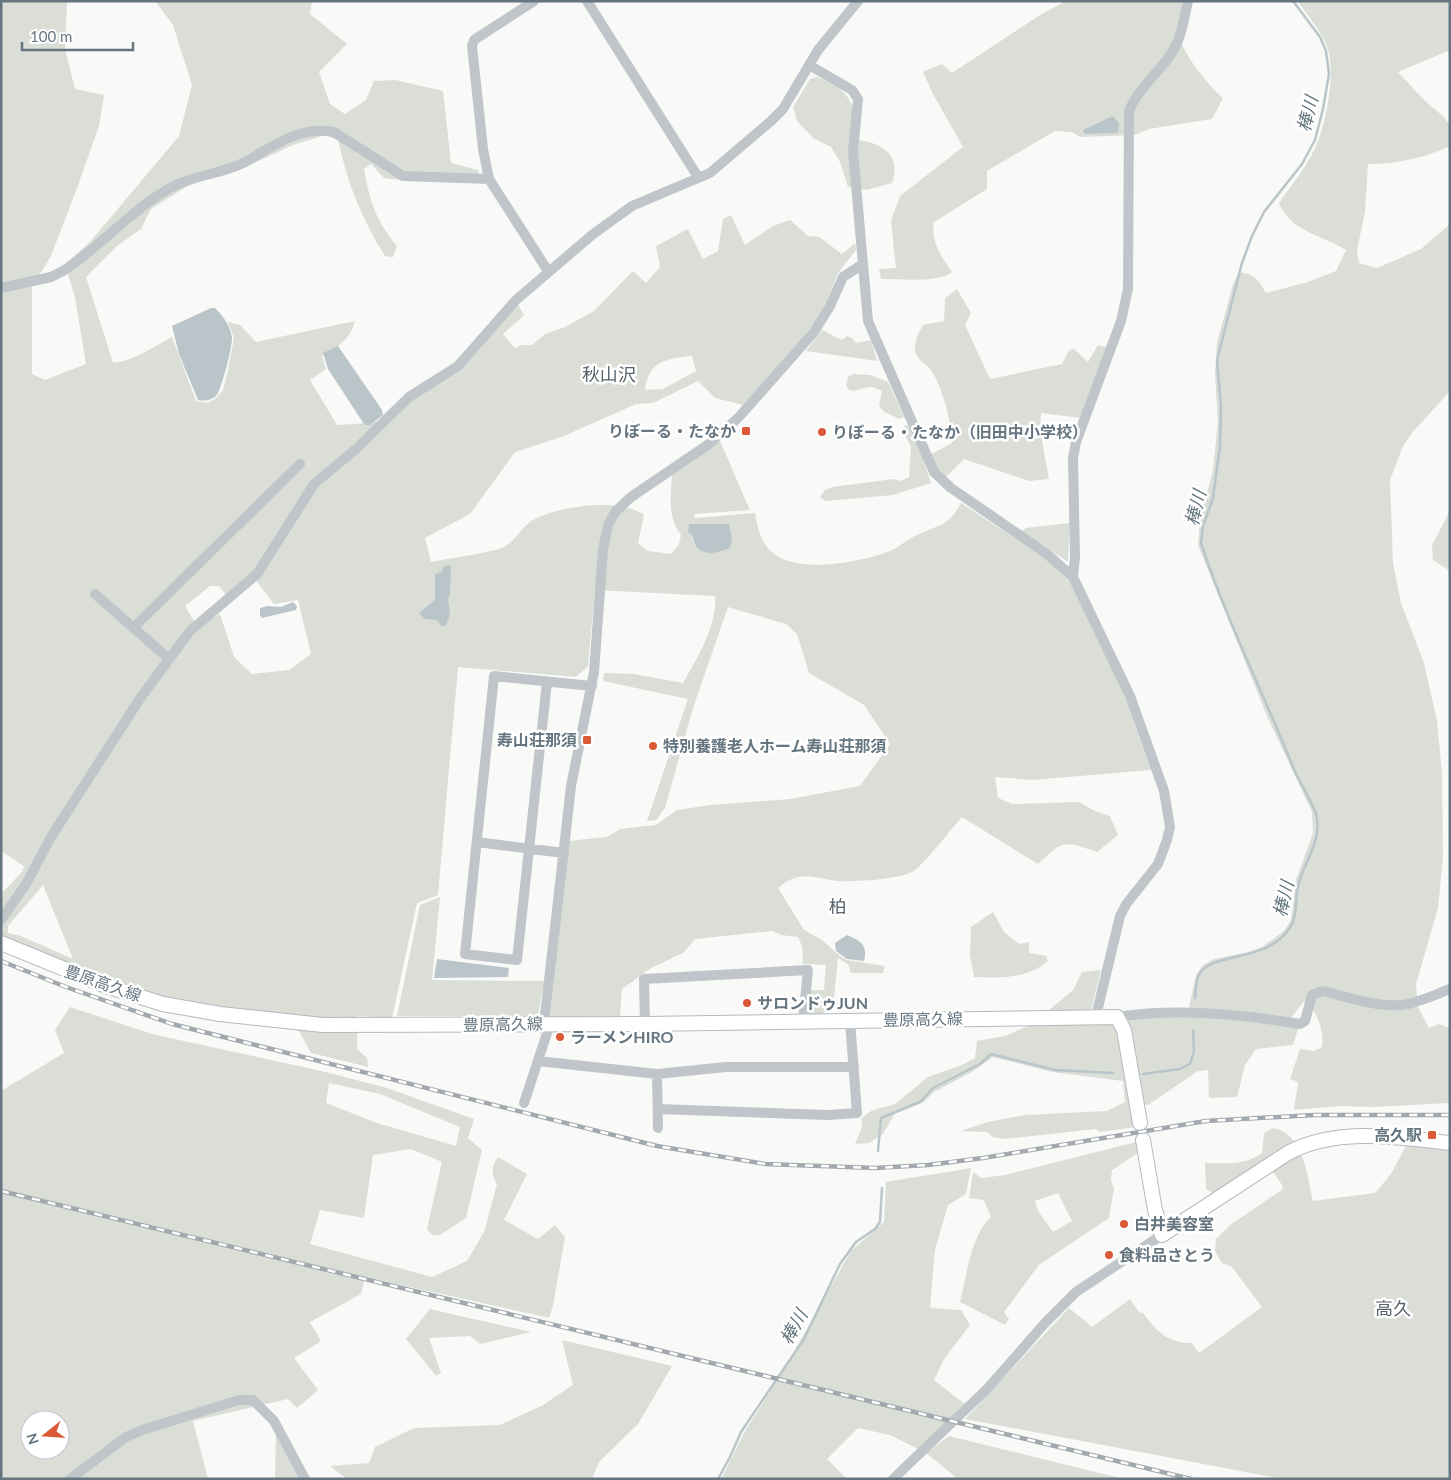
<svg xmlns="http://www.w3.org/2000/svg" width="1451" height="1480" viewBox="0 0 1451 1480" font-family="Lato,'Noto Sans JP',sans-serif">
  <rect width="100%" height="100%" fill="#f9f9f8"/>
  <path fill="#daded7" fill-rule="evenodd" d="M 1,1 L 67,1 L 65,49 L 75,89 L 104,95 L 99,126 L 77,188 L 51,256 L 32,287 L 32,374 L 45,380 L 86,364 L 75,297 L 65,264 L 90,242 L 179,136 L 192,85 L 173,25 L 155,1 L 312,1 L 310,14 L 347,44 L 319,72 L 330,104 L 345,114 L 366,100 L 374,81 L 396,80 L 443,91 L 451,163 L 478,170 L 479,174 L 407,181 L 384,178 L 371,164 L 364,169 C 370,202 376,221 397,246 L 393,257 L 385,256 C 362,220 347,182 338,140 L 325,135 L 293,145 L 244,168 L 194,182 L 151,209 L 141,229 L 118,245 L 86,277 L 113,363 C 134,361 153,347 172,337 L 196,401 L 208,403 L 215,399 L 223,390 L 228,370 L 234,338 L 228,322 L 240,325 L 256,342 L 355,321 C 350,340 338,347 322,356 L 326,369 L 310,380 L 337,425 L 369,423 L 394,418 L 419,394 L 460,370 L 518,305 L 524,315 L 503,334 L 515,348 L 522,345 L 532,345 L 545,334 L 565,327 L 594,311 L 633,271 L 646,283 L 660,267 L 656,246 L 688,229 L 703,259 L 718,251 L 723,219 L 731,215 L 745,245 L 773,226 L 790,220 L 808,236 L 819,237 L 842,254 L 855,243 L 856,250 L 838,273 L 826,303 L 810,329 L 743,405 L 715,398 L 698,381 L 653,403 L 636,404 L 564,436 L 515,452 L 470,514 L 425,538 L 431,562 C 444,559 497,552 506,546 C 516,540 522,526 533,520 C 558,506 620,497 644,515 L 638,543 L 648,551 L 671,554 L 679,544 L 681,535 C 667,516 671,496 672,474 L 720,441 L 750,510 L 694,514 L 695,518 L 755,513 C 757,528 762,545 774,554 C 801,574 861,562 890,551 C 900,547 907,539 917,535 C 939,524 949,527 961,503 L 1048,560 L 1071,583 L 1123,692 L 1151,770 L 1032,780 L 995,777 L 998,798 L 1012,804 L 1079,802 L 1095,811 L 1110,816 L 1118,835 L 1097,852 C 1064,841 1064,839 1038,864 L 962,817 C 952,828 922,867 912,872 C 899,879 855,882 839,881 C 814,879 801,868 778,888 L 804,930 L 822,940 L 840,956 L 847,960 L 885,966 L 883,973 L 851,973 L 848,964 L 838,958 L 833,1007 L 818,1016 L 807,1017 L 809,990 L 824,990 L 826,965 L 803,964 L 802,946 L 798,937 L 781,935 L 772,931 L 695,939 L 683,953 L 651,968 L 622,989 L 620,1016 L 550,1018 L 568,841 L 607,837 L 620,829 L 656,825 L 677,810 L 711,805 L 790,799 L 860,786 L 890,744 L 864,705 L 809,673 L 797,634 L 786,624 L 728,607 L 694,705 L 665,808 L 656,820 L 647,821 L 688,699 L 603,681 L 604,673 L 634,674 L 683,683 C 697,659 718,624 715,596 L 595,590 L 588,666 L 576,677 L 458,667 L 438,895 L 417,903 L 392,1018 L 358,1016 L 357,1049 L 367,1058 L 368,1067 L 311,1053 L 299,1031 L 267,1015 L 165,1000 L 108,982 L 1,937 L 1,894 L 22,872 L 24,866 L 1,851 ZM 692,356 L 696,371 L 663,389 L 645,390 C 649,360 666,359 692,356 ZM 689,524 L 729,524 L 693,542 ZM 252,575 L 274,604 L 298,600 L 311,654 L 289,670 L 252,674 L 234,657 L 220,614 L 207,620 L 194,621 L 185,606 L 210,586 L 219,586 L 227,596 ZM 43,885 L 73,959 L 21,936 L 8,933 L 8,926 Z
    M 1066,1 L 1185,1 C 1183,11 1178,22 1178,32 C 1179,49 1210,88 1223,98 L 1212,119 L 1149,129 L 1135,135 L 1080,137 L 1072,132 L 1055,131 L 987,171 L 987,189 L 934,222 C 931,243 941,256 952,272 C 939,283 899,279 881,279 L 879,269 L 896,268 L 891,221 L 900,196 L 963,147 L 933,94 L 923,72 L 942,64 L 952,73 L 1040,15 Z
    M 1298,1 L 1450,1 L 1450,50 L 1398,72 L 1424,100 L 1444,117 L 1450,126 L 1450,146 C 1423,158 1398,164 1368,164 L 1365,212 L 1357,250 L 1359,263 L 1377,268 L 1421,249 L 1450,224 L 1450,391 L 1412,433 L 1403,446 L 1390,480 L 1393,563 L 1401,603 L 1424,663 L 1437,721 L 1442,773 L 1443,857 L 1438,908 L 1416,984 L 1418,1007 L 1429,1028 L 1439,1024 L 1450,1028 L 1450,1103 L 1374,1107 L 1341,1106 L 1294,1110 L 1298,1082 L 1290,1079 L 1300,1049 L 1314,1051 L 1322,1047 C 1324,1030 1318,1011 1304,1001 L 1290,1019 L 1298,1029 L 1293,1045 L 1256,1049 L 1245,1065 L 1237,1097 L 1209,1098 L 1208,1070 L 1198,1071 L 1148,1105 L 1141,1104 L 1127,1022 L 1133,1017 L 1187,1017 L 1196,975 L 1203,965 L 1214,959 L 1248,952 L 1262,947 L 1284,931 L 1291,920 L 1296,880 L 1313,833 L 1312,812 L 1267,716 L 1198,545 L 1200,520 L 1213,470 L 1218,422 L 1215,374 L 1217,343 L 1233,284 L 1239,272 C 1255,275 1258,279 1266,293 L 1308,282 L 1336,271 L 1346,250 C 1322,235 1291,232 1279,203 C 1293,183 1309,164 1318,141 C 1327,118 1336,70 1327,47 C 1320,29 1308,17 1298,1 Z
    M 817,77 C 853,91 854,104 858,140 C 882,143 902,155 892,183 L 867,190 L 848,187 L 840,162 L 831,147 L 813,138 L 797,121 L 793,107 L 810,79 Z
    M 957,289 L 971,313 L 965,325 L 990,379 L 1062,364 L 1069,350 L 1074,349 L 1088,362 L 1098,345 L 1107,347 L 1081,418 L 1041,413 L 1040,430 L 1049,479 L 1029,481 L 964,459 L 946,477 L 938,471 L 930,455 L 952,443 C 952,423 942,385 930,369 C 925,363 917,360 915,351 C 914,342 919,332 923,325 L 944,321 L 945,298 Z
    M 822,330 L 842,340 L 847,336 L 852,338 L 856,343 L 871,340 L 877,361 L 806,351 Z
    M 853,374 L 870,375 L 888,382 L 904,417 L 899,419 L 883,411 L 879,406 L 882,391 C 866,381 862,393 849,390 L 846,385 L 848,377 Z
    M 909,425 L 920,449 L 931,483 L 893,495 L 825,501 L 820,497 L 825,490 L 833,487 L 894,479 L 901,481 L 909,477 L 911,446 L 902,431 L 904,426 Z
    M 1450,511 L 1450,571 L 1433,560 L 1432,545 Z
    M 1070,523 L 1068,562 L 1022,531 L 1026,528 Z
    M 440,897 L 432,980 L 544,981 L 538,1016 L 397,1016 L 420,905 Z
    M 993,912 L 1004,932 L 1019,944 L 1029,942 L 1029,953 L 1046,956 L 1048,961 C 1027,979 1000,978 974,977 L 970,955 L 971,927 Z
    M 1101,970 L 1091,1010 L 1049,1010 L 1073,990 L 1082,972 Z
    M 70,1007 L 152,1034 L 330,1073 L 387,1088 L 474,1119 L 468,1138 L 482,1150 L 466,1218 L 440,1235 L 432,1235 L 427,1229 L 442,1162 L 411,1149 L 373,1155 L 364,1218 L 320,1210 L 310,1244 L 432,1277 L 467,1261 L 484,1232 L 497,1184 C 491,1174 491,1167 498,1157 L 527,1174 L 504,1220 L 538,1239 L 555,1225 L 565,1237 L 553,1306 L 549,1318 L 365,1277 L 361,1294 L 310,1322 L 321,1341 L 294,1358 L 318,1390 L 297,1408 L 288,1399 L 193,1421 L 208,1479 L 1,1479 L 1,1091 L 64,1053 L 55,1030 ZM 329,1083 L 380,1094 L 460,1127 L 456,1146 L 377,1123 L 326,1103 ZM 30,1420 L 60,1420 L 60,1450 L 30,1450 Z
    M 1114,1024 L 1117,1027 L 1135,1127 L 1100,1132 L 1096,1129 L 1005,1139 L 992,1137 L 987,1132 L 960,1131 L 988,1122 L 1025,1115 L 1107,1111 L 1125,1102 L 1123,1081 L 1052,1072 L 993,1057 L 972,1072 L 934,1092 L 924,1102 L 895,1113 L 883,1134 L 869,1143 L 855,1144 L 862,1127 L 862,1118 L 871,1111 L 895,1104 L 928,1077 L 962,1065 L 975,1058 L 977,1041 L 1005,1036 L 1030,1025 Z
    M 1273,1128 C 1304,1134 1307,1175 1313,1201 L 1375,1193 L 1391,1174 L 1407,1144 L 1450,1150 L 1450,1479 L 1283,1479 L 965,1419 L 1069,1308 L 1092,1327 L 1130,1299 L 1139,1312 L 1143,1313 C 1156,1331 1169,1344 1192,1343 L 1199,1353 L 1262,1307 L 1232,1267 L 1222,1263 L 1215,1251 L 1216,1239 L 1230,1225 L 1283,1189 L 1282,1185 L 1268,1164 L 1217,1196 L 1206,1189 L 1205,1163 C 1226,1163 1244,1166 1262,1153 L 1264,1133 Z
    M 1136,1142 L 1138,1153 L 1112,1170 L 1111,1180 L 1114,1189 L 1109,1218 L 1039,1265 L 1004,1312 L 1009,1319 L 1005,1325 L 960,1302 C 967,1276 970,1236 991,1217 L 984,1200 L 969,1198 L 973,1172 L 981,1178 L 1005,1175 ZM 1058,1193 L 1072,1221 L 1053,1232 L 1038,1211 L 1035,1201 Z
    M 971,1168 L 966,1194 L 948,1205 L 935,1250 L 930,1308 L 961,1310 L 970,1325 L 944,1359 L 934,1380 L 966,1405 L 929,1451 L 949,1436 L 1124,1479 L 958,1479 L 926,1453 L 890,1435 L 858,1428 L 827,1459 L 847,1479 L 721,1479 L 745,1431 L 782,1373 L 851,1251 L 884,1222 L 886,1182 Z
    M 430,1309 L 531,1332 L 480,1344 L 470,1336 L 429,1338 L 441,1373 L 436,1376 L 406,1339 Z
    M 562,1340 L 672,1366 L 638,1424 L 599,1462 L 592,1479 L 347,1479 L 330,1466 L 369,1463 L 375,1447 L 414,1428 L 500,1425 L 543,1405 L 573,1385 Z
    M 276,1432 L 303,1479 L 275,1479 Z"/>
  <path fill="#b9c5c9" d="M 1113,116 L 1119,123 L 1118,133 L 1085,134 L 1083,131 L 1085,129 Z
    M 211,308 L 215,308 C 223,316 230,325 232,337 C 233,345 221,391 216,396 C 210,401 205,401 198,400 L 179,354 L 172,326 Z
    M 338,346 L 382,410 L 383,415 L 370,425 L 365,425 L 362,421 L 328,369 L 323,353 Z
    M 689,524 L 729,524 L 732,541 L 730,548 C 718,553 700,558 694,542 C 692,537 693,535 688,532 Z
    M 451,565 L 450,594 L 448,599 L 450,615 L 446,625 L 442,627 L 437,620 L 425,619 L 419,613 L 435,600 L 435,574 L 441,572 L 444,566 Z
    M 293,602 L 297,606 L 296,610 L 262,618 L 260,616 L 260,608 L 268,606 L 281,607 Z
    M 847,935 C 861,941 868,945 864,961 L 847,959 L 836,951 L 835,943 Z
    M 437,959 L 509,968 L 508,977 L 434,978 Z"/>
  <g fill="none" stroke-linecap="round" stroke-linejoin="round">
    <path stroke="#b9c5c9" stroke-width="2.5" d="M 1195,998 C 1196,991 1195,979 1200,973 C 1213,952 1269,963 1291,926 C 1298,914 1295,899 1298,886 C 1304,861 1323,841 1316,814 C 1313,803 1298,780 1293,767 C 1263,692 1226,619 1201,543 L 1203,526 L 1213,498 L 1220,446 L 1221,407 L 1217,360 L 1242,263 L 1252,236 L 1264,212 L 1302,164 L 1315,140 L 1323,109 L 1329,74 L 1326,51 L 1320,37 L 1293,1
      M 1143,1074 L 1180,1069 L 1190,1064 L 1194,1051 L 1193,1030
      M 878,1151 L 881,1118 L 920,1102 L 933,1088 L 980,1064 L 991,1054 L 1055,1070 L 1113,1073
      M 718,1479 L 730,1457 L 741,1432 L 804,1339 L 840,1264 L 856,1242 L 875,1229 L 880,1222 L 882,1188"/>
    <g stroke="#b4b9bd" stroke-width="16">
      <path id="major" d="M 1,943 L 106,986 L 163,1004 L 220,1014 L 323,1025 L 645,1024 L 1117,1017 L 1124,1030 L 1140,1123
        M 1143,1140 L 1155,1210 L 1162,1235 L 1288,1153 C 1336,1127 1398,1137 1450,1143"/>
    </g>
    <path stroke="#c0c5c9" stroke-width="10" d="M 534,1 L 474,40 L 472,46 L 483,149 L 489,179 L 548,271
      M 587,1 L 698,177
      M 809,65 L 852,90 L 858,99 L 853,151 L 868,321 L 934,472 L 951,488 L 1047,554 L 1073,577 L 1130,696 L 1164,791 L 1170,827 L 1167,840 L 1158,864 L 1127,903 L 1120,916 L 1096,1016
      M 1,288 L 51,277 L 63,271 C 99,248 128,213 165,191 C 190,175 219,175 243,163 C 273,147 299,125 334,132 L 403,176 L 489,179
      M 1073,577 L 1075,557 L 1073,458 L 1076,442 L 1121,321 L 1128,289 L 1129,111 C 1138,88 1160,72 1173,51 C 1182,36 1184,18 1188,1
      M 95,594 L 169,659
      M 133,628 L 300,464
      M 547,682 L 517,960 L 465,954 L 494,676 L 592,686
      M 477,842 L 564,853
      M 1,920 L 26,884 L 51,837 L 141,697 L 190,631 L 257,574 L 314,484 L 357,448 L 409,397 L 458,366 L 516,300 L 592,235 L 632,206 L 710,173 L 771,121 L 783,109 L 818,50 L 858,1
      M 1117,1017 C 1178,1008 1239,1014 1300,1024 L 1305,1021 L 1312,995 L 1323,991 C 1347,997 1376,1007 1401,1005 C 1418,1003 1434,995 1450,989
      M 544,1024 L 571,786 L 594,672 L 603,550 L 608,525 L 615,512 L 631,497 L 709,444 L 738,418 L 814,332 L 830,306 L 843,277 L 863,264
      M 645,1024 L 644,979 L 808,970 L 803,1021
      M 538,1061 L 657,1074 L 726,1067 L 854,1067
      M 657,1074 L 658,1128
      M 524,1103 L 550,1024
      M 658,1109 L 828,1115 L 857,1113 L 850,1021
      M 70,1479 L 126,1437 L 145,1429 L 239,1400 L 253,1400 L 274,1421 L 305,1479
      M 893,1479 L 988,1388 L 1045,1323 L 1076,1292 L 1162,1235"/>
    <use href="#major" stroke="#fff" stroke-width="14"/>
    <g stroke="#a2a9ae" stroke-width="4.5">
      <path id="rail" d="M 1,961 L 66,987 L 172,1024 L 657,1146 L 765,1164 L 875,1168 L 928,1165 L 983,1158 L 1206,1121 L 1315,1115 L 1450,1115
        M 1,1191 L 1191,1479"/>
    </g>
    <use href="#rail" stroke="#fff" stroke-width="2.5" stroke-dasharray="8" stroke-linecap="butt"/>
  </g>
  <g fill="#da5937" stroke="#fff" stroke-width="2">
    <rect x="741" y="426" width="10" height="10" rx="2.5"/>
    <circle cx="822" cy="432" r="5"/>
    <rect x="582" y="735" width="10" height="10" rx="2.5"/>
    <circle cx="653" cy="746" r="5"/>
    <circle cx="747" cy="1003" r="5"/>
    <circle cx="560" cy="1037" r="5"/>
    <rect x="1427" y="1130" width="10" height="10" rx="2.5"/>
    <circle cx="1124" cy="1224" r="5"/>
    <circle cx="1109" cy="1255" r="5"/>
  </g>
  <g text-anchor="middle" stroke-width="5" stroke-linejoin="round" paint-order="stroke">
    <g font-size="16" font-weight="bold" fill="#667681" stroke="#fff" text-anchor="start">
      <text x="736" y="437" text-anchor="end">りぼーる・たなか</text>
      <text x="832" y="438">りぼーる・たなか（旧田中小学校）</text>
      <text x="577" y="746" text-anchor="end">寿山荘那須</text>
      <text x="663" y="752">特別養護老人ホーム寿山荘那須</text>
      <text x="757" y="1009">サロンドゥJUN</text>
      <text x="570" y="1043">ラーメンHIRO</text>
      <text x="1422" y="1141" text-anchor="end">高久駅</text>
      <text x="1134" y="1230">白井美容室</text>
      <text x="1119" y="1261">食料品さとう</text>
    </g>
    <g font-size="16" fill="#667681" stroke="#fff">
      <text transform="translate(103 983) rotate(19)" y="6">豊原高久線</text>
      <text transform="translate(923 1019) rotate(-1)" y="6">豊原高久線</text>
      <text transform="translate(503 1024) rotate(-1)" y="6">豊原高久線</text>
    </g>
    <g font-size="18" font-style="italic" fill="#60747b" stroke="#fff">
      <text transform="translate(1308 114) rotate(-76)" y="6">棒川</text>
      <text transform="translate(1196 508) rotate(-76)" y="6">棒川</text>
      <text transform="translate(1284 899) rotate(-77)" y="6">棒川</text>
      <text transform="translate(794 1327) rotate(-61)" y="6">棒川</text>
    </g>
    <g font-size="18" fill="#58646c" stroke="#fff">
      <text x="609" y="381">秋山沢</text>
      <text x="838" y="913">柏</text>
      <text x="1393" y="1315">高久</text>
    </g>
  </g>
  <rect width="1451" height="1480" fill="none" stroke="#667681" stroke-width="5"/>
  <g transform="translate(45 1435) rotate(253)"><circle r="24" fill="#ffffff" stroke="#c2c8cd"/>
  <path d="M0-4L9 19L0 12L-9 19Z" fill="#da5937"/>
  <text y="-8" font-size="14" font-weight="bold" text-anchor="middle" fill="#667681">N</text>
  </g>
  <path d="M22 42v8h111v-8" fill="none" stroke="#667681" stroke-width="2.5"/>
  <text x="30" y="42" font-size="15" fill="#667681" stroke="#ffffff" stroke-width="4" paint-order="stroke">100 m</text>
</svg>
